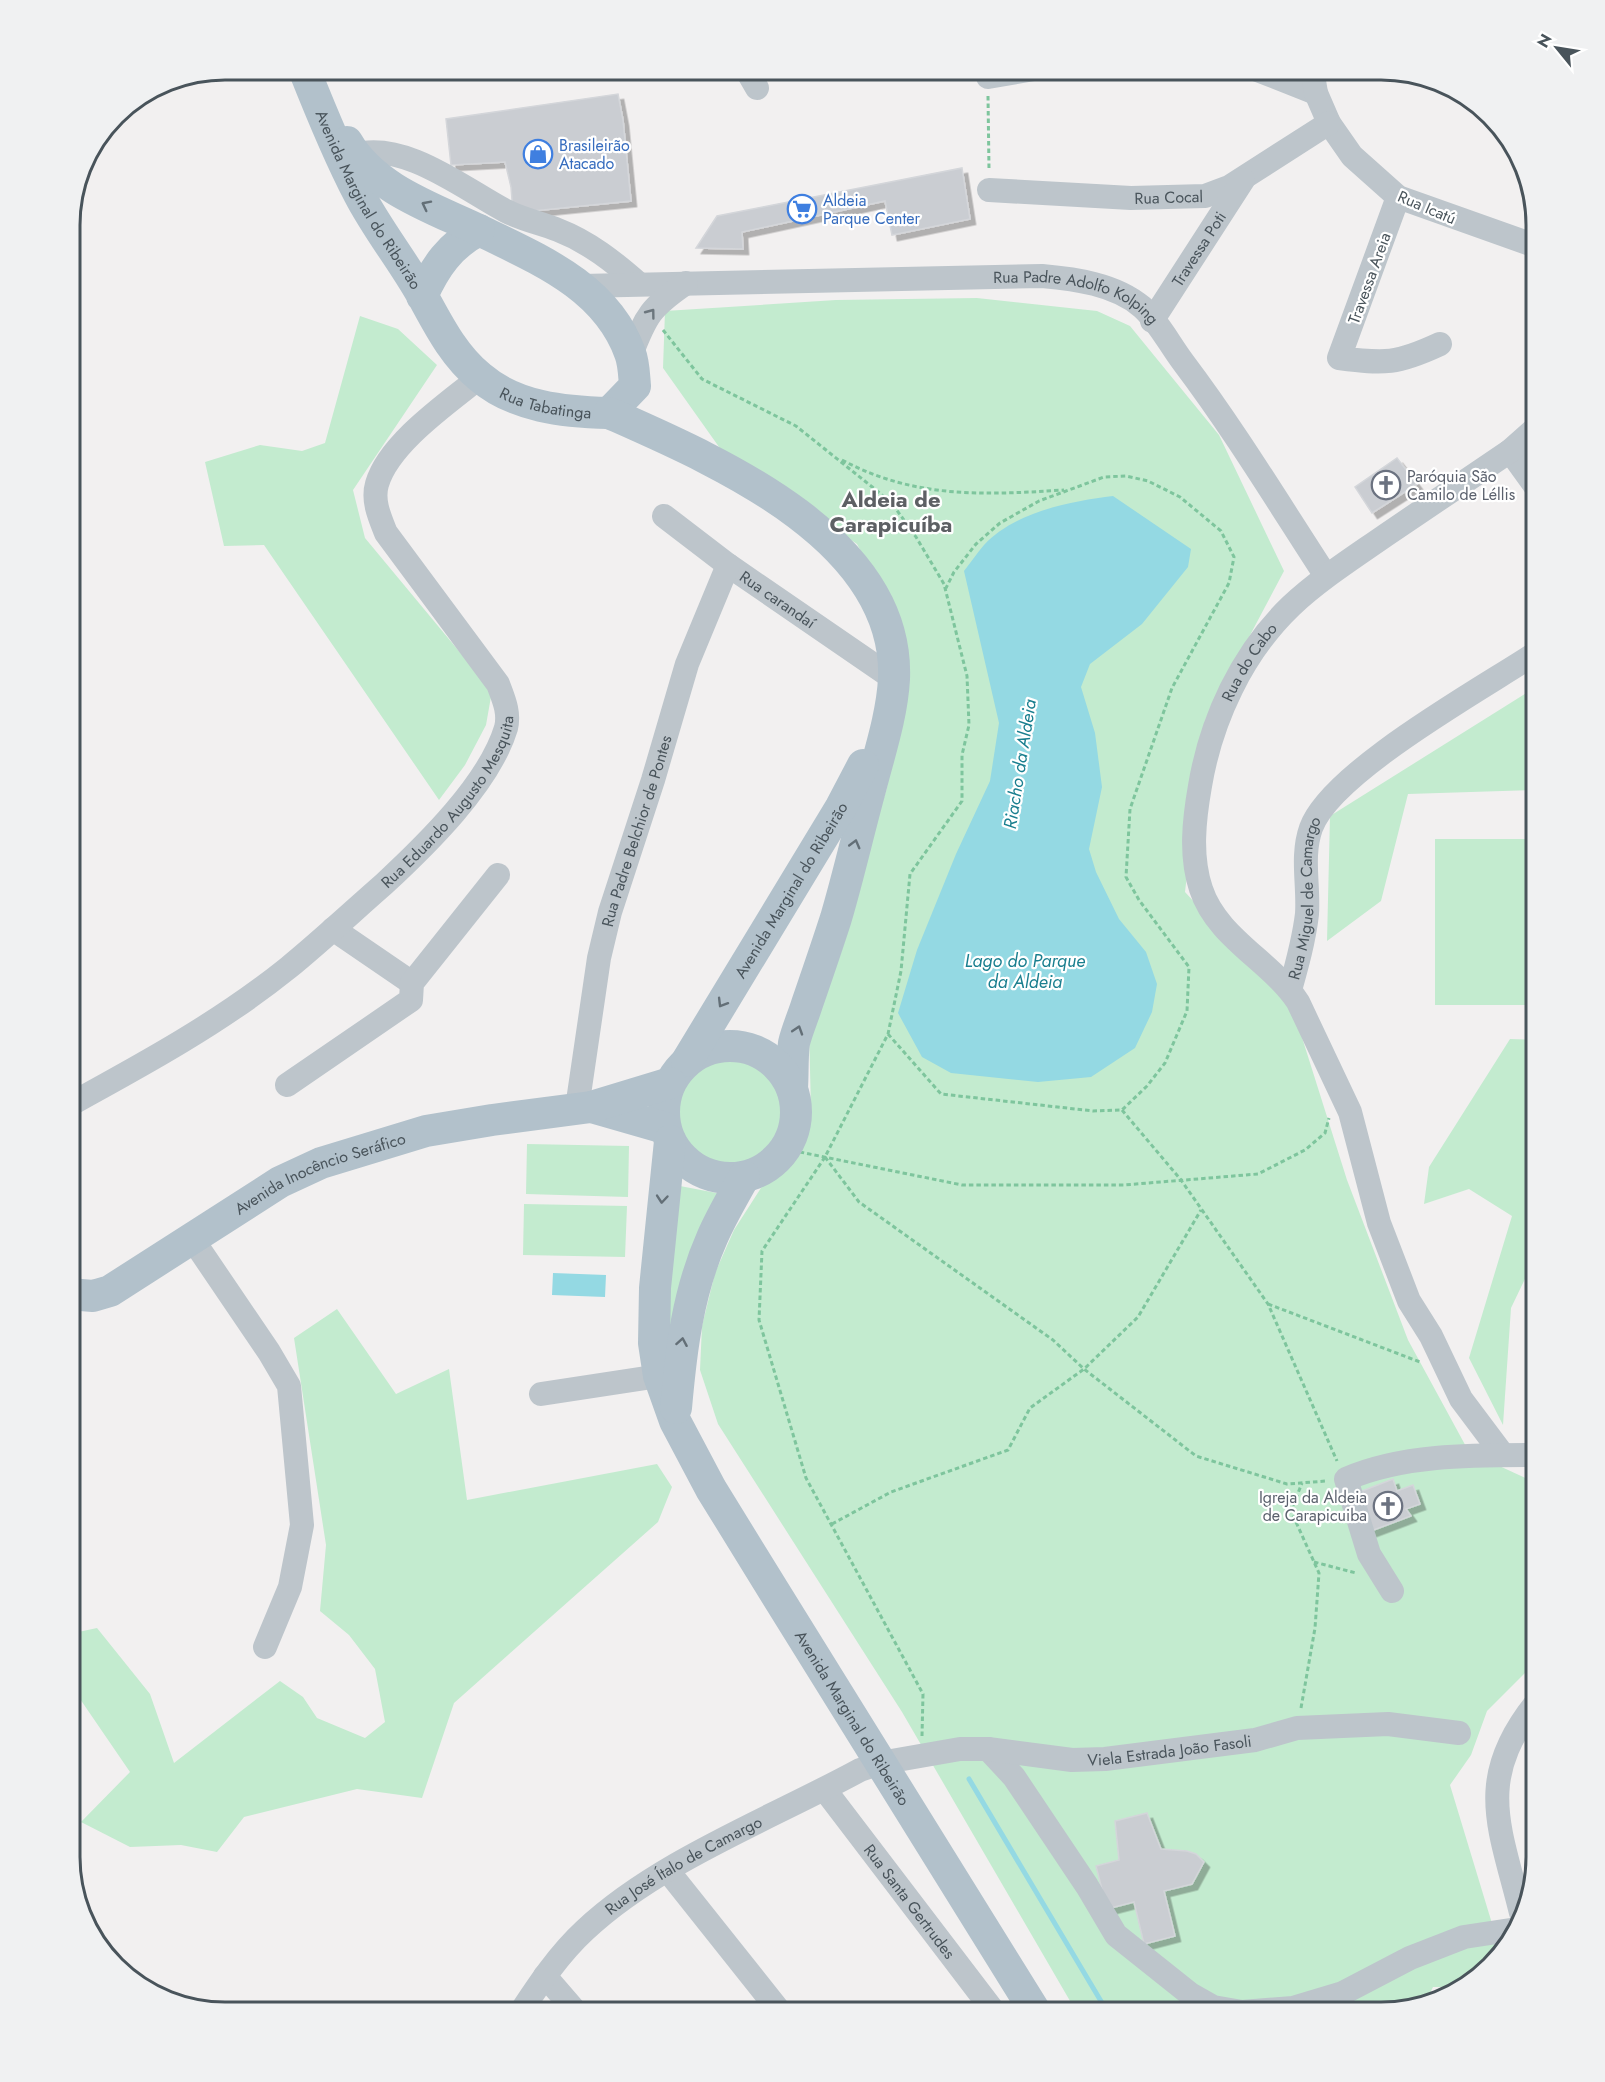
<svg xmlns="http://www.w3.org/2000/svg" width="1605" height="2082" viewBox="0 0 1605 2082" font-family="Jost,sans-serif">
  <defs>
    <filter id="shadow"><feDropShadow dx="5.5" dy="5.5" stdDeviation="0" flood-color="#0004"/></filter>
  </defs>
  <rect width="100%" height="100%" fill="#f2f0f0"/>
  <path fill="#c3ebcf" d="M 977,298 L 1097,311 L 1130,326 L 1219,435 L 1284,571 L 1205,720 L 1185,892 L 1293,1009 L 1347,1180 L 1408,1340 L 1469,1452 L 1536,1483 L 1536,1662 L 1487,1711 L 1471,1755 L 1450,1785 L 1497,1940 L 1496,1955 L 1467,1987 L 1433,1987 L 1427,1999 L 1381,2013 L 1077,2013 L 902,1712 L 718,1424 L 700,1370 L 702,1326 L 715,1273 L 734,1230 L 811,1110 L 809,1029 L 887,788 L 900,626 L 857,544 L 724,454 L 663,368 L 665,311 L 836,300 Z
    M 360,316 L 398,329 L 437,365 L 353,490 L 365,538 L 492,691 L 486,725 L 465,765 L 439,800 L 264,545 L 224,546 L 205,462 L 260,445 L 302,451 L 325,443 Z
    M 1536,687 L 1536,790 L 1408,794 L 1381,901 L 1327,941 L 1330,816 Z
    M 1435,839 L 1536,839 L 1536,1005 L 1435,1005 Z
    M 1510,1039 L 1536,1040 L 1536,1256 L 1511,1308 L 1503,1425 L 1469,1358 L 1512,1216 L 1469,1189 L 1424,1204 L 1429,1167 Z
    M673 1112a57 57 0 1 1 114 0a57 57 0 1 1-114 0Z
    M 527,1144 L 629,1146 L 628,1197 L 526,1194 Z
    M 680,1186 L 727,1195 L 666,1352 L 669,1282 Z
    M 524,1204 L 627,1206 L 625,1257 L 523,1255 Z
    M 337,1309 L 396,1394 L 449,1369 L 467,1500 L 657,1464 L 672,1487 L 658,1522 L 454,1703 L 422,1798 L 357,1789 L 244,1817 L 217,1852 L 181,1845 L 130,1847 L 81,1822 L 130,1772 L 78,1696 L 69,1698 L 69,1634 L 97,1628 L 150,1694 L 174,1763 L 280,1681 L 303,1697 L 317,1718 L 365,1738 L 385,1722 L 375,1669 L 349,1635 L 320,1611 L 326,1545 L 294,1338 Z"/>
  <path fill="#94d9e3" d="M 1113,496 L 1191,549 L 1188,567 L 1142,624 L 1090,664 L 1081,687 L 1095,733 L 1102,787 L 1089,849 L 1096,872 L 1119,919 L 1146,952 L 1157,984 L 1152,1012 L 1135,1048 L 1091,1077 L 1038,1082 L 951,1073 L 922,1057 L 898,1013 L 917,950 L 956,854 L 990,781 L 999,723 L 964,571 C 971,562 977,553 984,545 C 1015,512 1071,501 1113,496 Z
    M 553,1273 L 606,1275 L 605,1297 L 552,1295 Z"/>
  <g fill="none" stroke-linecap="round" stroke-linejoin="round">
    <path stroke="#94d9e3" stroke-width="5" d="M 969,1779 L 1108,2013"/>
  </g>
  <path fill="#cacdd2" stroke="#d4d6da" stroke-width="1.5" filter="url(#shadow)" d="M 618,94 L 623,120 L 631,201 L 513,213 L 511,187 L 505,162 L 451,165 L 446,119 Z
    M 962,168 L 970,219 L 892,235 L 885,201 L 742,232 L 743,249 L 696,248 L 717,216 Z
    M 1397,458 L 1417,484 L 1372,513 L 1355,487 Z
    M 1393,1479 L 1397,1491 L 1413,1485 L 1420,1504 L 1406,1509 L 1411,1516 L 1371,1531 L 1357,1493 Z
    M 1147,1813 L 1161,1849 L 1187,1851 L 1196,1854 L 1204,1862 L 1192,1884 L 1164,1891 L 1175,1936 L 1144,1944 L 1134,1902 L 1107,1909 L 1096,1866 L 1119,1860 L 1115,1821 Z"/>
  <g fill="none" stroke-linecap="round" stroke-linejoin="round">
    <path stroke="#7ec59d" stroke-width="3" stroke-dasharray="4.5 3" stroke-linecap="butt" d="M 988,96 L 989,170
      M 663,330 L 702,379 L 796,426 L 891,502 L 916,537 L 944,584 L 967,676 L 969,725 L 962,755 L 962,801 L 910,874 L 901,971 L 888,1034 L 825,1157 L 762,1251 L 759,1320 L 806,1478 L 923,1694 L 922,1736
      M 842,460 C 915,499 984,495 1064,490
      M 888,1034 L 941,1094 L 1093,1111 L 1122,1110 L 1147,1086 L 1165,1063 L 1187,1011 L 1189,967 L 1139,900 L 1126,877 L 1130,809 L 1172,688 L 1229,583 L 1234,557 L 1221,531 L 1180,497 L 1148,481 L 1126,476 L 1104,477 L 1039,501 L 1000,523 L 976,544 L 954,572 L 946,588
      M 1122,1110 L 1181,1180 L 1268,1304 L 1337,1461
      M 785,1149 L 962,1185 L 1124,1185 L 1258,1174 L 1305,1150 L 1325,1133 L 1329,1118
      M 825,1157 L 859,1202 L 1053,1340 L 1084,1369 L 1196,1456 L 1287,1484 L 1326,1481
      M 1268,1304 L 1420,1362
      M 832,1524 L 891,1492 L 1008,1450 L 1030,1408 L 1084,1369 L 1138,1317 L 1201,1210
      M 1314,1562 L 1356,1573
      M 1301,1708 L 1315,1628 L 1319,1573 L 1291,1511 L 1302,1483"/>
    <g stroke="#bdc5cb" stroke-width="24">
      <path d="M 746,69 L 757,88"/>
      <path d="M 1255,69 L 1316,93"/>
      <path d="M 1312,69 L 1316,93 L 1329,123 L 1352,156 L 1398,197 L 1536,246"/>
      <path d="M 988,77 L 1034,69"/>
      <path d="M 354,155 C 404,140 464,189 506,211 C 523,220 541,223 558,230 C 589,242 614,262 639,284"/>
      <path id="s1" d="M 989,190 L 1131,198 L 1205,196 L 1229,187 L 1329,123"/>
      <path d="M 1398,197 L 1339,358 C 1385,364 1397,364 1440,344"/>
      <path id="s2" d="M 581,286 L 1042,276 C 1075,279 1115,284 1142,307 C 1158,321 1170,345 1183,362 C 1235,431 1279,504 1326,576"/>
      <path id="s3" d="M 1152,321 L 1243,180"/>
      <path d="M 631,355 C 646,315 651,307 686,283"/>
      <path d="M 1510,451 L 1536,487"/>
      <path id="s4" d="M 664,516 L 728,565 L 894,679"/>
      <path d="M 333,929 L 412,983"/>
      <path id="s5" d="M 1290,990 C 1297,965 1304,940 1307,914 C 1309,885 1301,856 1311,828 C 1331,772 1483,688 1536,653"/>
      <path d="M 287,1085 L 411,1000 L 412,983 L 498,875"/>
      <path id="s6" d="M 69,1105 C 144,1064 221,1022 288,968 C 321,941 352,912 384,884 C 426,845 489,784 506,728 C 510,712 503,698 498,684 L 386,533 C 380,518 372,501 377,484 C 389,443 448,403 480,377"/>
      <path id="s7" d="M 577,1108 L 599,958 L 610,912 L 653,780 L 687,664 L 728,565"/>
      <path d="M 193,1240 L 269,1352 L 289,1386 L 302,1525 L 290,1587 L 265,1647"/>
      <path d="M 541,1394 L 659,1376"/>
      <path id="s8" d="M 1503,1455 L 1461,1399 L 1431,1336 L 1409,1301 L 1379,1223 L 1350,1112 L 1298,1002 C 1271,961 1217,938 1201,889 C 1190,856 1194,820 1200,786 C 1211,720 1242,653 1291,606 C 1320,579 1353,558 1386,535 C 1427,507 1469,479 1510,451 L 1536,428"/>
      <path d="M 1392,1591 L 1369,1554 L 1346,1479 C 1403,1454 1475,1455 1536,1455"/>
      <path d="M 988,1749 L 1014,1777 L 1087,1886 L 1116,1935 L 1190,1994 L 1213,2007 L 1242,2012 L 1293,2008 L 1343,1993 L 1410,1958 L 1464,1937 L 1517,1929"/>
      <path id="s9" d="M 825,1790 L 995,2013"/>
      <path d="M 668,1871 L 781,2013"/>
      <path d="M 1521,1913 C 1500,1827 1474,1780 1536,1703"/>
      <path d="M 545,1976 L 577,2013"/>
      <path id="s10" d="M 520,2013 C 539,1984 559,1954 585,1930 C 657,1862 772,1818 860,1770 L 880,1763 L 960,1749 L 988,1749 L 1072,1760 L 1105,1759 L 1255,1740 L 1297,1728 L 1388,1724 L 1459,1733"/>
    </g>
    <g stroke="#b2c1cb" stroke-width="32">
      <path id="s11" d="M 304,69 C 321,112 338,154 359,194 C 377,229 403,261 422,295 C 438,324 453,355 480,377 C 515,407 564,412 609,413 L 635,386 C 634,375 634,363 630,353 C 606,286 538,259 479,230 C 450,245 435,267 422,296"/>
      <path d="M 347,142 C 374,189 433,208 479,230"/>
      <path d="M 609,413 C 715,460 900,538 894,679 C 892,715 880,751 871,786 C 859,829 849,874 836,918 C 827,946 817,975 807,1004 C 803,1017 797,1030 794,1043 C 792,1057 793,1074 792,1088"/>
      <circle cx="730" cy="1112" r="66"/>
      <path id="s12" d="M 687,1061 L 841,807 L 863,765"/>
      <path d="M 592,1107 L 665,1128"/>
      <path id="s13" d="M 670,1141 L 655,1288 L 654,1343 L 659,1376 L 675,1421 L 711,1489 L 777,1596 L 1036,2013"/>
      <path id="s14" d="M 69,1294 L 93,1296 L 110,1291 L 280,1182 L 321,1163 L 426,1131 L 492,1120 L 591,1107 L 670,1083"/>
      <path d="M 676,1408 C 681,1350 688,1292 712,1238 C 721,1217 733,1197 744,1177"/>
    </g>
  </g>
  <defs><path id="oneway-chevron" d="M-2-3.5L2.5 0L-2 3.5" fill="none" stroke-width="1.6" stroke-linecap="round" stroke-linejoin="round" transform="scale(1.5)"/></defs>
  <g stroke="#636f77">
    <use href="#oneway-chevron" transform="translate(426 205) rotate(-153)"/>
    <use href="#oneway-chevron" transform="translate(855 844) rotate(-75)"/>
    <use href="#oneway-chevron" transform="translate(722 1003) rotate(121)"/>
    <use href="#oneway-chevron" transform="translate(798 1030) rotate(-72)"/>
    <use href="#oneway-chevron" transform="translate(662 1199) rotate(95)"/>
    <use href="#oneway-chevron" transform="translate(682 1342) rotate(-80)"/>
  </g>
  <use stroke="#6c767d" href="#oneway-chevron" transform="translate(651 313) rotate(-53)"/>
  <defs>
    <g id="shop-ring" transform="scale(1.5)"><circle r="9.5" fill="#fff" stroke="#3f7fe0" stroke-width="1.5"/><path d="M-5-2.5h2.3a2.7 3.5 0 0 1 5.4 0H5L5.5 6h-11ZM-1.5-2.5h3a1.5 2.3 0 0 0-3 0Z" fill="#3f7fe0"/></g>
    <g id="supermarket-ring" transform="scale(1.5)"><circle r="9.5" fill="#fff" stroke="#3f7fe0" stroke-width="1.5"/><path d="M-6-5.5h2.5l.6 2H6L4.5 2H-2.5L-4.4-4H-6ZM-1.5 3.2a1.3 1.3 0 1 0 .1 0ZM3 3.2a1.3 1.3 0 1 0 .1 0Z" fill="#3f7fe0"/></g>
    <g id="church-ring" transform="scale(1.5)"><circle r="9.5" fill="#fff" stroke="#6b7280" stroke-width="1.5"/><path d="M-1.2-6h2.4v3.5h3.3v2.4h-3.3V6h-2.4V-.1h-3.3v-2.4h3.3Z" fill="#6b7280"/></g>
  </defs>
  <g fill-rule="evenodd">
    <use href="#shop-ring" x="538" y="154"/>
    <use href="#supermarket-ring" x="802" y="209"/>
    <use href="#church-ring" x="1386" y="485"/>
    <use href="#church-ring" x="1388" y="1506"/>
  </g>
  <g text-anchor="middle" stroke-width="4.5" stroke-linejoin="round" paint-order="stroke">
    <g font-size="16" fill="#366cbe" stroke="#fff" text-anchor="start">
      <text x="559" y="151">Brasileirão<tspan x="559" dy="18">Atacado</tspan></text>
      <text x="823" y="206">Aldeia<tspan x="823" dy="18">Parque Center</tspan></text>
    </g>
    <g font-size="16" fill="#49545b" stroke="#fff">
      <text dy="6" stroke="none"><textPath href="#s1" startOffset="180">Rua Cocal</textPath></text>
      <text dy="6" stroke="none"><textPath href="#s11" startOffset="146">Avenida Marginal do Ribeirão</textPath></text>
      <text transform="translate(1427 207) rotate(23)" y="6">Rua Icatú</text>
      <text dy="6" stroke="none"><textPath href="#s3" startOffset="86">Travessa Poti</textPath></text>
      <text transform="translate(1369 278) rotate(-70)" y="6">Travessa Areia</text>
      <text dy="6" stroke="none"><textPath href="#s2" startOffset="500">Rua Padre Adolfo Kolping</textPath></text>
      <text dy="6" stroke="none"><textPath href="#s11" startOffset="429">Rua Tabatinga</textPath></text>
      <text dy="6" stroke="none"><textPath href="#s4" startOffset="141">Rua carandaí</textPath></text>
      <text dy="6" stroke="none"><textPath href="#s8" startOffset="890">Rua do Cabo</textPath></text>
      <text dy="6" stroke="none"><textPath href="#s6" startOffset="492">Rua Eduardo Augusto Mesquita</textPath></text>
      <text dy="6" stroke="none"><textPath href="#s7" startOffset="284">Rua Padre Belchior de Pontes</textPath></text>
      <text dy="6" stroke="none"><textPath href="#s12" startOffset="200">Avenida Marginal do Ribeirão</textPath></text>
      <text dy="6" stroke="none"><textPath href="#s5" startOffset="94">Rua Miguel de Camargo</textPath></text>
      <text dy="6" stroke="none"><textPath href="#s14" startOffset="284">Avenida Inocêncio Seráfico</textPath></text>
      <text dy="6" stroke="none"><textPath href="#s13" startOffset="630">Avenida Marginal do Ribeirão</textPath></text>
      <text dy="6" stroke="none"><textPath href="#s10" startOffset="738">Viela Estrada João Fasoli</textPath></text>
      <text dy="6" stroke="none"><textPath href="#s10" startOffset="224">Rua José Ítalo de Camargo</textPath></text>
      <text dy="6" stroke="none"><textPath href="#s9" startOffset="140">Rua Santa Gertrudes</textPath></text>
    </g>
    <g font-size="16" fill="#5b616d" stroke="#fff" text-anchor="start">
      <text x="1407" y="482">Paróquia São<tspan x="1407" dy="18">Camilo de Léllis</tspan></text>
      <text x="1367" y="1503" text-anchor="end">Igreja da Aldeia<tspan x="1367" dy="18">de Carapicuiba</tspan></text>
    </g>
    <g font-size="18" font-style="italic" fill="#1a7f8f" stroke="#fff">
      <text transform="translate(1020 764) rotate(-81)" y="6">Riacho da Aldeia</text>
      <text x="1025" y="967">Lago do Parque<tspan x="1025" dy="21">da Aldeia</tspan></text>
    </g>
    <g font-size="22" font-weight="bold" fill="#5d6064" stroke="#fff">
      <text x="891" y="507">Aldeia de<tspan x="891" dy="25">Carapicuíba</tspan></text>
    </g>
  </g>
  <path d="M0 0H1605V2082H0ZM225 80H1381A145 145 0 0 1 1526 225V1857A145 145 0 0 1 1381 2002H225A145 145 0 0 1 80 1857V225A145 145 0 0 1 225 80Z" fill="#f0f1f2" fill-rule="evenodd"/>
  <path fill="none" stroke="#49545b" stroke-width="3" d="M225 80H1381A145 145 0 0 1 1526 225V1857A145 145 0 0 1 1381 2002H225A145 145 0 0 1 80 1857V225A145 145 0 0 1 225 80Z"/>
  <g transform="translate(1557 48) rotate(300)" stroke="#ffffff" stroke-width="4.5" paint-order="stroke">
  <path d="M0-4.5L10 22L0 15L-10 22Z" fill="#49545b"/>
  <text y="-9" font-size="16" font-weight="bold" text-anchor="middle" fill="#49545b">N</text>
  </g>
</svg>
